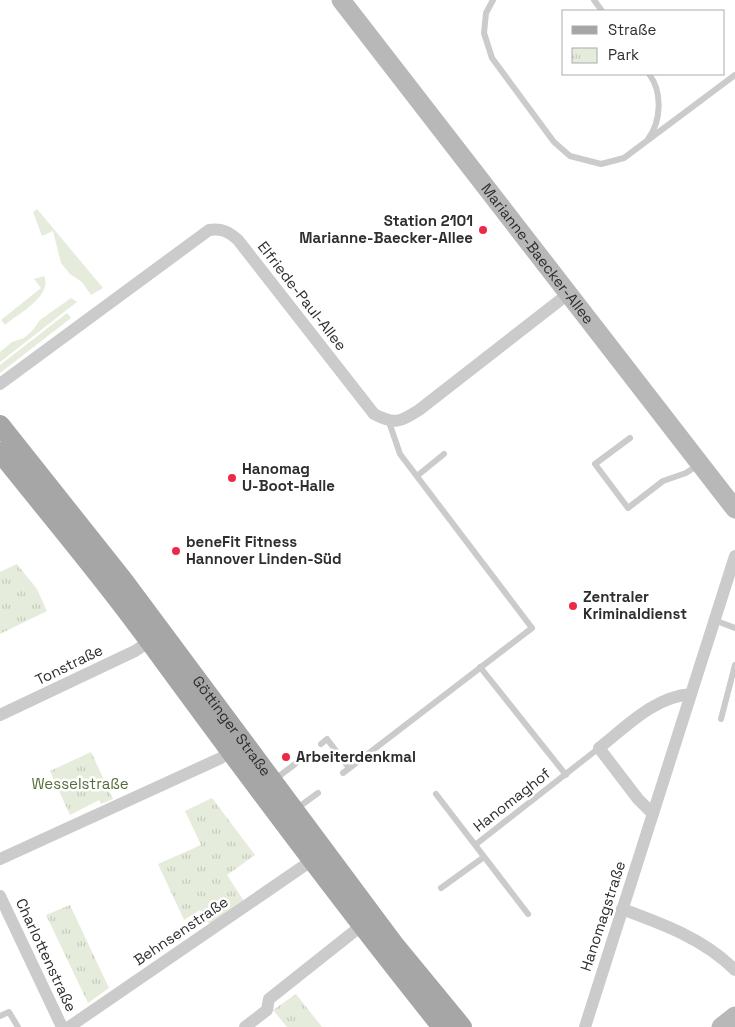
<svg xmlns="http://www.w3.org/2000/svg" width="735" height="1027" viewBox="0 0 735 1027" font-family="'Space Grotesk',sans-serif">
  <defs>
    <pattern id="park-tufts" width="24" height="20" patternUnits="userSpaceOnUse" patternTransform="scale(1.25)"><rect width="24" height="20" fill="#e6ecdc"/><path d="M3 7l-1-3M5 7V3M7 7l1-3M15 17l-1-3M17 17v-4M19 17l1-3" fill="none" stroke="#c6cbbd"/></pattern>
  </defs>
  <rect width="100%" height="100%" fill="#fff"/>
  <path fill="#e6ecdc" d="M 37,209 L 103,288 L 91,295 L 82,282 L 70,274 L 61,263 L 53,231 L 42,236 L 33,212 Z
    M 44,276 C 53,296 18,314 5,325 L 1,320 L 41,288 L 34,279 Z
    M 71,298 L 77,302 L 0,362 L 0,352 L 12,342 L 24,338 L 33,330 L 40,320 Z
    M 67,313 L 71,318 L 0,373 L 0,365 Z"/>
  <path fill="url(#park-tufts)" d="M 17,564 L 37,589 L 47,611 L 0,634 L 0,572 Z
    M 91,752 L 113,799 L 101,804 L 99,800 L 70,815 L 50,771 Z
    M 212,798 L 255,855 L 227,875 L 244,901 L 210,925 L 200,910 L 184,920 L 158,864 L 201,845 L 185,811 Z
    M 70,905 L 109,988 L 88,1003 L 46,915 Z
    M 296,994 L 322,1027 L 287,1027 L 273,1010 Z"/>
  <g fill="none" stroke-linecap="round" stroke-linejoin="round">
    <path stroke="#cbcbcb" stroke-width="6" d="M 493,0 L 486,13 L 484,33 L 492,58 L 554,142 L 570,156 L 601,164 L 624,158 L 735,75
      M 594,0 L 602,11
      M 648,139 C 661,122 663,92 649,74
      M 630,438 L 595,464 L 628,508 L 663,481 L 686,473 L 698,465
      M 417,476 L 444,454
      M 714,620 L 735,628
      M 480,667 L 566,775
      M 721,719 L 735,665
      M 321,744 L 327,739 L 349,768
      M 343,773 L 532,628 L 400,454 L 389,422
      M 274,780 L 295,764
      M 436,794 L 528,914
      M 296,809 L 318,793
      M 475,845 L 599,748
      M 441,888 L 484,857
      M 0,1016 L 9,1012 L 18,1027"/>
    <path stroke="#cbcbcb" stroke-width="12" d="M 0,384 L 209,230 C 222,228 229,232 238,240 L 374,414 C 395,425 400,422 419,410 L 568,294
      M 0,715 L 135,651 L 150,641
      M 653,814 L 638,799 L 599,748 C 627,726 654,697 691,694
      M 0,859 L 221,758 L 229,751
      M 0,896 L 62,1027
      M 622,909 C 663,924 704,939 735,970
      M 69,1027 L 311,861
      M 245,1027 L 267,1010 L 269,999 L 361,926
      M 585,1027 L 735,556"/>
    <g stroke="#b8b8b8" stroke-width="19">
      <path id="s1" d="M 341,0 L 735,509"/>
      <path d="M 721,1027 L 735,1016"/>
    </g>
    <g stroke="#a6a6a6" stroke-width="20">
      <path id="s2" d="M 0,425 L 123,580 L 393,943 L 462,1027"/>
      <path d="M 0,452 C 50,515 103,577 150,642 C 245,772 341,901 442,1027"/>
    </g>
  </g>
  <g fill="#ec2a47" stroke="#fff" stroke-width="2">
    <circle cx="483" cy="230" r="5"/>
    <circle cx="232" cy="478" r="5"/>
    <circle cx="176" cy="551" r="5"/>
    <circle cx="573" cy="606" r="5"/>
    <circle cx="286" cy="757" r="5"/>
  </g>
  <g text-anchor="middle" stroke-width="5" stroke-linejoin="round" paint-order="stroke">
    <g font-size="15" font-weight="bold" fill="#2e2e2e" stroke="#fff" text-anchor="start">
      <text x="473" y="226" text-anchor="end">Station 2101<tspan x="473" dy="17">Marianne-Baecker-Allee</tspan></text>
      <text x="242" y="474">Hanomag<tspan x="242" dy="17">U-Boot-Halle</tspan></text>
      <text x="186" y="547">beneFit Fitness<tspan x="186" dy="17">Hannover Linden-Süd</tspan></text>
      <text x="583" y="602">Zentraler<tspan x="583" dy="17">Kriminaldienst</tspan></text>
      <text x="296" y="762">Arbeiterdenkmal</text>
    </g>
    <g font-size="15" fill="#2e2e2e" stroke="#fff">
      <text dy="5" stroke="none"><textPath href="#s1" startOffset="321">Marianne-Baecker-Allee</textPath></text>
      <text transform="translate(302 296) rotate(52)" y="5">Elfriede-Paul-Allee</text>
      <text transform="translate(69 665) rotate(-26)" y="5">Tonstraße</text>
      <text dy="5" stroke="none"><textPath href="#s2" startOffset="380">Göttinger Straße</textPath></text>
      <text transform="translate(512 800) rotate(-38)" y="5">Hanomaghof</text>
      <text transform="translate(603 916) rotate(-72)" y="5">Hanomagstraße</text>
      <text transform="translate(181 931) rotate(-34)" y="5">Behnsenstraße</text>
      <text transform="translate(46 955) rotate(65)" y="5">Charlottenstraße</text>
    </g>
    <g font-size="15" fill="#556c3a" stroke="#fff">
      <text x="80" y="789">Wesselstraße</text>
    </g>
  </g>
  <rect x="562" y="10" width="162" height="65" fill="#ffffff" stroke="#ababab"/>
  <rect x="572" y="26" width="25" height="8" fill="#a6a6a6" stroke="#ababab"/>
  <text x="608" y="35" font-size="15" fill="#2e2e2e">Straße</text>
  <rect x="572" y="48" width="25" height="15" fill="url(#park-tufts)" stroke="#ababab"/>
  <text x="608" y="60" font-size="15" fill="#2e2e2e">Park</text>
</svg>
